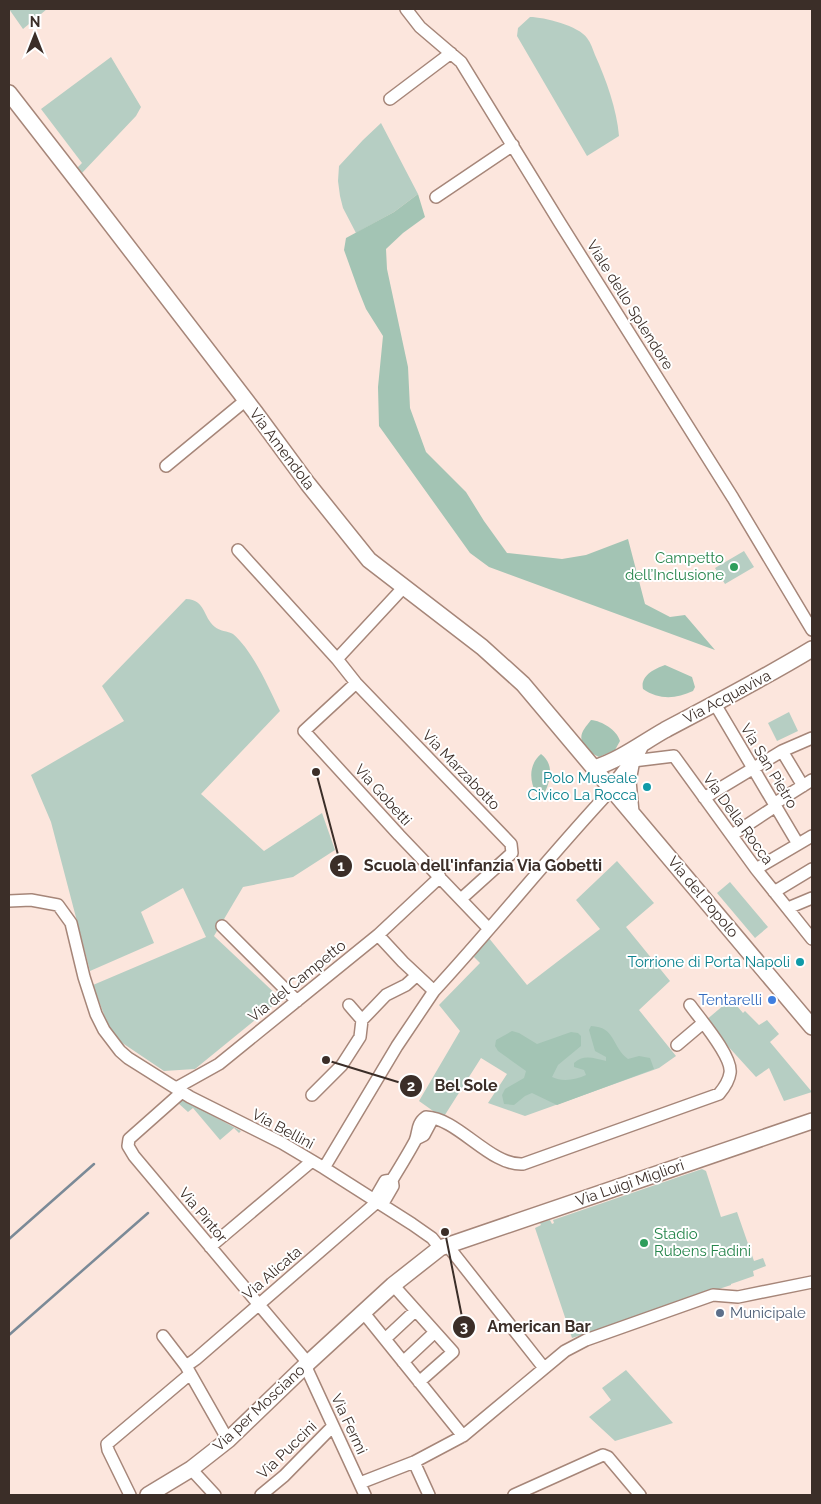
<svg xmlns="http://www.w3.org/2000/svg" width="821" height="1504" viewBox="0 0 821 1504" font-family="Raleway,sans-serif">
  <rect width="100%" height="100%" fill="#fce6dd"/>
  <path fill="#b6cec3" d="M 9,9 L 47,9 L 23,29 Z
    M 530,17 C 544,17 579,26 587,38 C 591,43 593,50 595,55 C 606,79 617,110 619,136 L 587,156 L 517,36 L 518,28 Z
    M 111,57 L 141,107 L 136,116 L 82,173 L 77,168 L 82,163 L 41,109 Z
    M 381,123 L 418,194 L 394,212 L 356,233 L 343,208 L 340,196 L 338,181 L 339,166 L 363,140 Z
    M 744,551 L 754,567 L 725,584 L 715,568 Z
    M 186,599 C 206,600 202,616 215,627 C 219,631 228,631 233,634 C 253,651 269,688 280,711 L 201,794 L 264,851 L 322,813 L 335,850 L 293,877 L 243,887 L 214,936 L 281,999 L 195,1069 L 164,1071 L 112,1036 L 93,985 L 206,937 L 183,888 L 141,912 L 154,943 L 90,971 L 51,822 L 31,775 L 124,721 L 102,686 Z
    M 789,712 L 798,731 L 777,741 L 768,723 Z
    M 617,861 L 654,903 L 626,927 L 670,981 L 639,1010 L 676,1056 L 659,1068 L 525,1116 L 488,1103 L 507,1074 L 481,1058 L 443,1118 L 419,1101 L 460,1031 L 439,1005 L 480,963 L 472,955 L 488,937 L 527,985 L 600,929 L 576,900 Z
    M 730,882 L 768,927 L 755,938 L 717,893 Z
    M 731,999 L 743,1013 L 745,1011 L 759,1025 L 767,1020 L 779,1034 L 770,1042 L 812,1092 L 784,1101 L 769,1068 L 756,1077 L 705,1021 Z
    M 182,1099 L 241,1131 L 239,1133 L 234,1128 L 220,1140 L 193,1108 L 188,1112 L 178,1103 Z
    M 702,1169 L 706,1171 L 721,1217 L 737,1212 L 754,1261 L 763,1258 L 766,1266 L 753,1271 L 754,1276 L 731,1284 L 731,1285 L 572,1338 L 535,1228 L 541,1225 L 540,1223 L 550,1220 L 552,1224 L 554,1223 L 553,1220 Z
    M 626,1370 L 673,1423 L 615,1441 L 589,1417 L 611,1400 L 602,1388 Z"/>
  <path fill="#a3c4b4" d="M 418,194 L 425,217 L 403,233 L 386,249 L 387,269 L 408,367 L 410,408 L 426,452 L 466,492 L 484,521 L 507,553 L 562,559 L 586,555 L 628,539 L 645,604 L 670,617 L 685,615 L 715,650 L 489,567 L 470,553 L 379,426 L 378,387 L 383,336 L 366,309 L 358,289 L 344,250 L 346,238 L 394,212 Z
    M 665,665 L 692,677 L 695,687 L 693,691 C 676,699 659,700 643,689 C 640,676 654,669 665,665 Z
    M 591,720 C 602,721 617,730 620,741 L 615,750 L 599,757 C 594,755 590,752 586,747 C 576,737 584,729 591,720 Z
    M 541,754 C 554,764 551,779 545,792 L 541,795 L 536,793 C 529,780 529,764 541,754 Z
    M 591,1026 C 616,1027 611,1046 628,1059 L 639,1056 L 650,1058 L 654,1069 L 557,1105 L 532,1093 L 525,1096 L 514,1105 L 504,1104 L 502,1095 L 505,1089 L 524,1078 L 526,1071 L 498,1051 L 495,1046 L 496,1040 L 512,1031 L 519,1033 L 537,1044 L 571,1032 L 578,1033 L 581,1036 L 581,1046 L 558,1065 L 552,1077 C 562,1082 576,1080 586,1075 L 584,1070 L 574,1067 L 574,1063 C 583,1054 594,1058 606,1061 L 606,1057 L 595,1051 L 589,1030 Z"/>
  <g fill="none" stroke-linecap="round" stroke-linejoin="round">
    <path stroke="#7b8a97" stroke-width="2.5" d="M 9,1239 L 94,1164
      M 9,1335 L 148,1213"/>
    <g stroke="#a68679" stroke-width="14">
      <path id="street" d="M 406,9 L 420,27 L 461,62 L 560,223 L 733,498 L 812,630
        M 390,99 L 451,53
        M 436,197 L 513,145
        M 166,466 L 246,400
        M 238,550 L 337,659 L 356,683 L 511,844 L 512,853 L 461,899
        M 337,659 L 403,588
        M 356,683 L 304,731 L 399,835 L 489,929
        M 715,704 L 798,844
        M 782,751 L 803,786
        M 629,759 L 633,761 L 674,756 L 756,869 L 812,939
        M 704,798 L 782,751 L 812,738
        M 732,835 L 776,806 L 777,802 L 812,780
        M 756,869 L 812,836
        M 774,892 L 812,869
        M 9,901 L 31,900 L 58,905 L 71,923 L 84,977 L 96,1014 L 104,1030 L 120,1051 L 128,1058 L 190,1097 L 282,1143 L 324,1168 L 412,1224 L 432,1238 L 440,1248
        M 788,908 L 812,898
        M 222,926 L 297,1001
        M 378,935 L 440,877
        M 362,1020 L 386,995 L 406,985 L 417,975
        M 677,1045 L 703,1023
        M 176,1088 L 219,1064 L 378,935 L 403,962 L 434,991 C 495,925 551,854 612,789
        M 182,1092 L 129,1139 L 128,1146 L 134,1156 L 308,1363
        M 312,1095 L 342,1065 L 360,1037 L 362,1020 L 349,1005
        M 416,1139 L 424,1135 L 433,1118
        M 324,1168 L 397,1046 L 434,991
        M 392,1180 C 400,1167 408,1154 415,1141 C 419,1132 416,1124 426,1117 C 458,1118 490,1166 523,1164 L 719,1094 C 724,1088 729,1081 730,1073 C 733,1057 700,1019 690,1005
        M 374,1200 L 385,1181 L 392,1180
        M 382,1205 L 393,1186 L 392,1180
        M 447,1245 L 544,1368
        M 210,1247 L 312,1161
        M 393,1285 L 453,1352 L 419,1382
        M 363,1312 L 463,1436
        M 163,1336 L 186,1366 L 228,1440
        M 385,1339 L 415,1311
        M 403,1362 L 435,1332
        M 305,1365 L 365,1495
        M 186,1366 L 196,1359 L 377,1202
        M 414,1462 L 429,1495
        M 191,1469 L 215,1495
        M 360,1483 L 414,1462 L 463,1436 L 565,1351 L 586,1340 L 713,1295 L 738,1297 L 812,1282
        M 130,1495 L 108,1450 L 107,1444 L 190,1374
        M 261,1495 L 284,1476 L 333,1426
        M 514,1495 L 603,1455 L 608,1457 L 640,1495"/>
    </g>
    <g stroke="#a68679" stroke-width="18">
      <path id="secondary" d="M 9,93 L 89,196 L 255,412 L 308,484 L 369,560 L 482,647 L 523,684 L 812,1027
        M 631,765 L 628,781 L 631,812
        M 594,768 C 620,760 642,743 665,730 C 714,704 764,678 812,649
        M 612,789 L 633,761 L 641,745
        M 148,1495 L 191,1469 L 228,1440 L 308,1363 L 393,1285 L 440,1248 L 812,1121"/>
    </g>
    <use href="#street" stroke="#fff" stroke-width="11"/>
    <use href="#secondary" stroke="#fff" stroke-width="15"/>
  </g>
  <g fill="#2e9e5b" stroke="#fff" stroke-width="2">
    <circle cx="734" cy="567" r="5"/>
    <circle cx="644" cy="1243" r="5"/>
  </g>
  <g fill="#0f9aa8" stroke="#fff" stroke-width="2">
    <circle cx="647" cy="787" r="5"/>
    <circle cx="800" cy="962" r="5"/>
  </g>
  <circle fill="#3f7fe0" stroke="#fff" stroke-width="2" cx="772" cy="1000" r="5"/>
  <circle fill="#5c6f8a" stroke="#fff" stroke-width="2" cx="720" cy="1313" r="5"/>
  <g text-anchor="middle" stroke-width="4" stroke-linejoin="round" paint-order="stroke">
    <g font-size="15" fill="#3b2e28" stroke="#fff">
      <text transform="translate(630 305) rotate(58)" y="5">Viale dello Splendore</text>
      <text transform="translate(282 449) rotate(53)" y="5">Via Amendola</text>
      <text transform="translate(727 697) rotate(-28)" y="5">Via Acquaviva</text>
      <text transform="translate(769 766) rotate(59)" y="5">Via San Pietro</text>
      <text transform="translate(461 770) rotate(46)" y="5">Via Marzabotto</text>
      <text transform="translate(383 795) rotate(48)" y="5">Via Gobetti</text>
      <text transform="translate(738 819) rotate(54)" y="5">Via Della Rocca</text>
      <text transform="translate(703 897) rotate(50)" y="5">Via del Popolo</text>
      <text transform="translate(297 981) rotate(-39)" y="5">Via del Campetto</text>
      <text transform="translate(283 1129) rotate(28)" y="5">Via Bellini</text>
      <text transform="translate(630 1183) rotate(-19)" y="5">Via Luigi Migliori</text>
      <text transform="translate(203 1215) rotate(50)" y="5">Via Pintor</text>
      <text transform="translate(272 1273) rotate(-41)" y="5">Via Alicata</text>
      <text transform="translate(259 1408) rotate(-43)" y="5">Via per Mosciano</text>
      <text transform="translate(349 1424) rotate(65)" y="5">Via Fermi</text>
      <text transform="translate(287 1450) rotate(-44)" y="5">Via Puccini</text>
    </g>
    <g font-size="15" fill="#27864d" stroke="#fff" text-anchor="end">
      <text x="724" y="563">Campetto<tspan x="724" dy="17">dell’Inclusione</tspan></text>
      <text x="654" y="1239" text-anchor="start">Stadio<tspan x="654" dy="17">Rubens Fadini</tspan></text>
    </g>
    <g font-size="15" fill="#0d838f" stroke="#fff" text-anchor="end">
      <text x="637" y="783">Polo Museale<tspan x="637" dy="17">Civico La Rocca</tspan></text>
      <text x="790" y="967">Torrione di Porta Napoli</text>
    </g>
    <g font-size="15" fill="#366cbe" stroke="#fff" text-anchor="end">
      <text x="762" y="1005">Tentarelli</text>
    </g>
    <g font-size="15" fill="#4e5e75" stroke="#fff" text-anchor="start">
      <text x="730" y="1318">Municipale</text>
    </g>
  </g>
  <path fill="none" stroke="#3b2e28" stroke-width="2" d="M316 772L341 866M326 1060L411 1086M445 1232L464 1327"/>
  <g fill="#3b2e28" stroke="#fff" stroke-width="2">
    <circle cx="316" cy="772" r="5"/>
    <circle cx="326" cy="1060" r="5"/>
    <circle cx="445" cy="1232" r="5"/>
    <circle cx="341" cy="866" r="12"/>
    <circle cx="411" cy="1086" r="12"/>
    <circle cx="464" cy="1327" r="12"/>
  </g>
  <g font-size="15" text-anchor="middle" font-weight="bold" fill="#fff">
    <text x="341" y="871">1</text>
    <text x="411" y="1091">2</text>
    <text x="464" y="1332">3</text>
  </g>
  <g font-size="16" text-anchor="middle" font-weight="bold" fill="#3b2e28" stroke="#fff" stroke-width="4" stroke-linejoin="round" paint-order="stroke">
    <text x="483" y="871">Scuola dell'infanzia Via Gobetti</text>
    <text x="466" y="1091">Bel Sole</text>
    <text x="539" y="1332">American Bar</text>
  </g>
  <rect width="821" height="1504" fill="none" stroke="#3b2e28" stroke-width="20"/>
  <g transform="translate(35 35)" stroke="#ffffff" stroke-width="4" paint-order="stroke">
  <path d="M0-4L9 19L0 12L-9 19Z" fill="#3b2e28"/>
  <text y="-8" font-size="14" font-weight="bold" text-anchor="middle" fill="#3b2e28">N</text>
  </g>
</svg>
